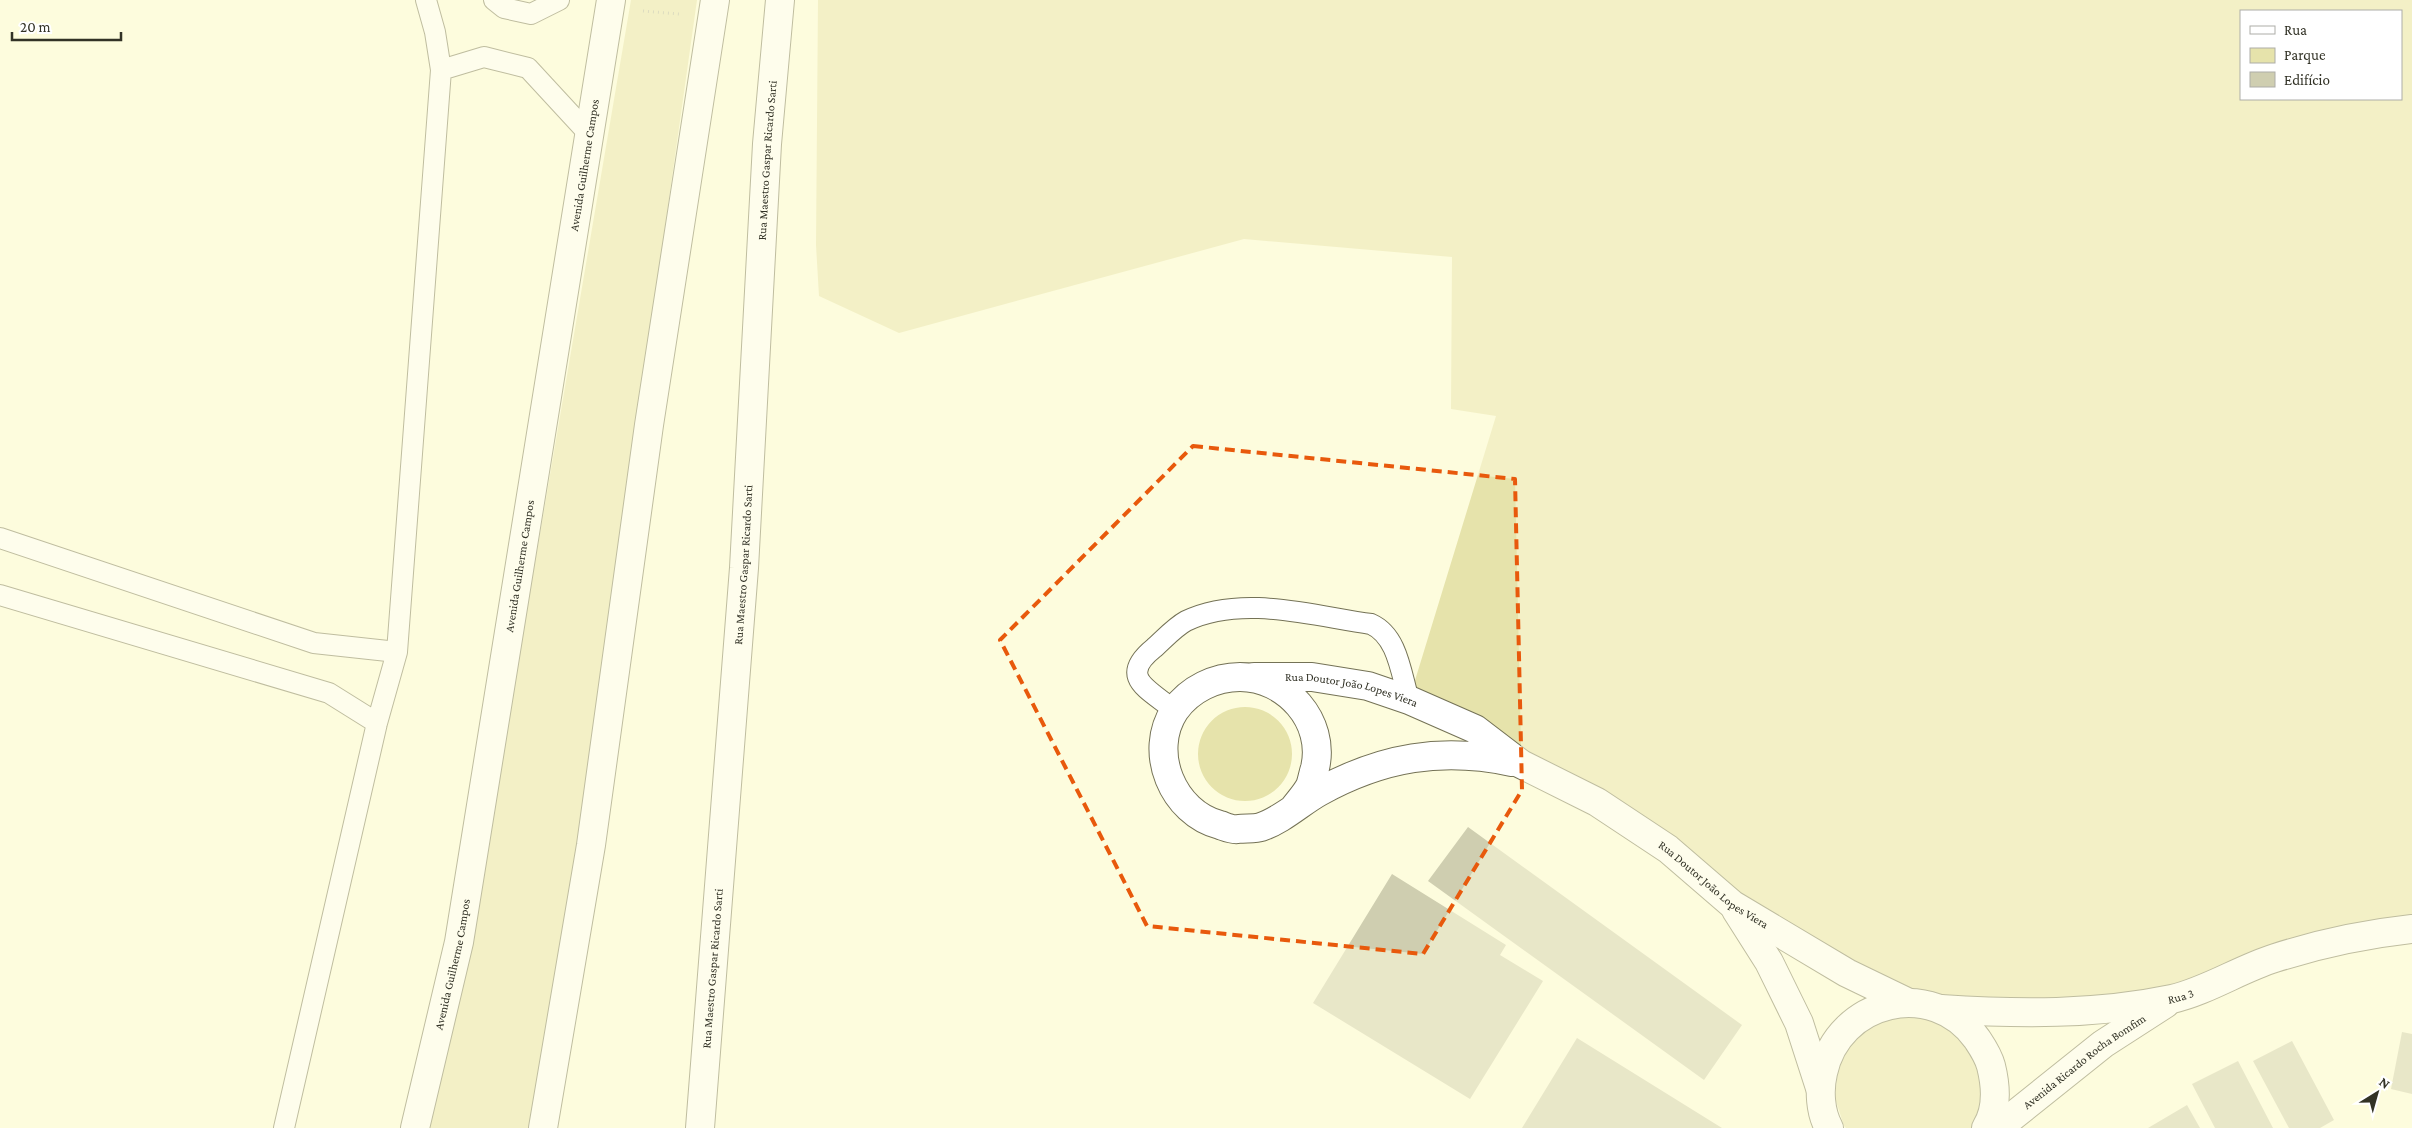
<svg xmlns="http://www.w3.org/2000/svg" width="2412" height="1128" viewBox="0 0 2412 1128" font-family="'Crimson Pro',serif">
  <rect width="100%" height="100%" fill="#fdfcdd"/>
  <path fill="#e6e3ab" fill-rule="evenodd" d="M 631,0 L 697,0 L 590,759 L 532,1128 L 426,1128 L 506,733 Z
    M 818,0 L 2412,0 L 2412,929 L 2190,992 L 1941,1009 L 1847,973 L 1668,849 L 1409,700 L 1496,416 L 1451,409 L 1452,257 L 1244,239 L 899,333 L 819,296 L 816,245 ZM 2241,11 L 2401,11 L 2401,99 L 2241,99 Z
    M1198 754a47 47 0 1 1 94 0a47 47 0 1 1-94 0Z
    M 1901,1017 C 1910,1017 1923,1016 1932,1020 C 1967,1034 1991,1072 1980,1111 C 1978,1116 1974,1123 1971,1128 L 1846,1128 L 1844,1126 L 1835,1098 L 1838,1069 L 1851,1043 L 1873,1025 Z"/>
  <path fill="#cfceb0" d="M 1468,827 L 1742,1025 L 1704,1080 L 1428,881 Z
    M 1392,874 L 1506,945 L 1500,955 L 1543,981 L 1470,1099 L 1313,1003 Z
    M 2402,1032 L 2412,1034 L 2412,1094 L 2391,1089 Z
    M 1577,1038 L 1722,1128 L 1522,1128 Z
    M 2292,1041 L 2334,1120 L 2320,1128 L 2289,1128 L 2253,1061 Z
    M 2238,1061 L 2273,1128 L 2215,1128 L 2192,1084 Z
    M 2187,1105 L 2200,1128 L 2148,1128 Z"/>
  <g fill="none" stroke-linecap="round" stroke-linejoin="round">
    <g stroke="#747256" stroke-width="22">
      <path id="service" d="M 494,0 L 504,8 L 531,14 L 559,0
        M 441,70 L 484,57 L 528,68 L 588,133
        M 0,538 L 314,643 L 397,652
        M 0,595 L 329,693 L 377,723
        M 1175,711 C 1149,689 1117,678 1154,648 C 1164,639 1175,627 1186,621 C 1242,594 1313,616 1371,624 C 1398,636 1401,674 1409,700
        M 284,1128 L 377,723 L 397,652 L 441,70 L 435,32 L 426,0"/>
    </g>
    <g stroke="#747256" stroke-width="30">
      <g id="minor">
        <path id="s1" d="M 1254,677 L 1312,677 L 1368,686 L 1409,700 L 1475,729 L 1521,764 L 1597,802 L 1668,849 L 1733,905 L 1847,973 L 1907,1002"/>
        <path d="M 1294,808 C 1299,801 1306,794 1310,786 C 1312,781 1313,774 1315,768 C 1326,721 1286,677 1240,677 C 1215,677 1190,689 1175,710 C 1147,752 1173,813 1220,825 C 1226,827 1232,830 1238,829 C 1245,828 1255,829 1261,827 C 1282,820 1301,802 1319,792 C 1382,757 1442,747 1512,762"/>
        <path d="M 1736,910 L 1769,962 L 1799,1023 L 1820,1088"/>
      </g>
    </g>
    <g stroke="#747256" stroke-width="30">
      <g id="tertiary">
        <path id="s2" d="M 1941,1009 C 2018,1014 2096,1015 2172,999 C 2207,991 2240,969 2275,958 C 2319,944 2366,934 2412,929"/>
        <path id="s3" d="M 700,1128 L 744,568 L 767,144 L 780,0"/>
        <path d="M 1829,1128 C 1820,1112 1819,1090 1823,1073 C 1838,1000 1933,977 1977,1039 C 1983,1048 1988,1055 1991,1066 C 1996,1086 1998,1109 1986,1128"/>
        <path id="s4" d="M 1998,1128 L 2103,1044 L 2165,1004"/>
      </g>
    </g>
    <g stroke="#747256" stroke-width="30">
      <g id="secondary">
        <path id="s5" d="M 415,1128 L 459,942 L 611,0"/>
        <path d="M 543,1128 L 591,845 L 649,425 L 715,0"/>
      </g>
    </g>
    <path stroke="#b6b69d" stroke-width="3" stroke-dasharray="1 4" stroke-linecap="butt" d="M 643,11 L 679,14"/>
    <use href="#service" stroke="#fff" stroke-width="20"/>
    <use href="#minor" stroke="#fff" stroke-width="28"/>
    <use href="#tertiary" stroke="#fff" stroke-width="28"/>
    <use href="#secondary" stroke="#fff" stroke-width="28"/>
  </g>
  <path d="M0 0H2412V1128H0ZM 1193,446 L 1515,479 L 1522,790 L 1423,954 L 1147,926 L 1000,640 Z" fill="#fdfcdd" fill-opacity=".55" fill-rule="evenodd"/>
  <path fill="none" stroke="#e8590c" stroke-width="4" stroke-dasharray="10 6" stroke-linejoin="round" d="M 1193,446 L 1515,479 L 1522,790 L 1423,954 L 1147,926 L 1000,640 Z"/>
  <g text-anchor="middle" stroke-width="4" stroke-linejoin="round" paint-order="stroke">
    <g font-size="12" fill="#323226" stroke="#fff">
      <text dy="4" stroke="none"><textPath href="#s3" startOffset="970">Rua Maestro Gaspar Ricardo Sarti</textPath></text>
      <text dy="4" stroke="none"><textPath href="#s5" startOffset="978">Avenida Guilherme Campos</textPath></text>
      <text dy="4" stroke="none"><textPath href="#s3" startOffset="565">Rua Maestro Gaspar Ricardo Sarti</textPath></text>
      <text dy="4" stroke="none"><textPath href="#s5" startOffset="572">Avenida Guilherme Campos</textPath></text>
      <text dy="4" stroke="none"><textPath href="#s1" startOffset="99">Rua Doutor João Lopes Viera</textPath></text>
      <text dy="4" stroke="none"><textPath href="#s1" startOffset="516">Rua Doutor João Lopes Viera</textPath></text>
      <text dy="4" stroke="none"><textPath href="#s5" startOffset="168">Avenida Guilherme Campos</textPath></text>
      <text dy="4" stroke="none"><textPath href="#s3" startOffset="160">Rua Maestro Gaspar Ricardo Sarti</textPath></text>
      <text dy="4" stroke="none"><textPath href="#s2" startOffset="241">Rua 3</textPath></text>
      <text dy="4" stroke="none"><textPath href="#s4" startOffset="109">Avenida Ricardo Rocha Bomfim</textPath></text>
    </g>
  </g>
  <rect x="2240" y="10" width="162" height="90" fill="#ffffff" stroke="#adada8"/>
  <rect x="2250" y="26" width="25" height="8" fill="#ffffff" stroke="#adada8"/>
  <text x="2284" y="35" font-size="15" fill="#323226">Rua</text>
  <rect x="2250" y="48" width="25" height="15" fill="#e6e3ab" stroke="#adada8"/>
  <text x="2284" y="60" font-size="15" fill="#323226">Parque</text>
  <rect x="2250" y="72" width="25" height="15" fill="#cfceb0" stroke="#adada8"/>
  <text x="2284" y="85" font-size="15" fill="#323226">Edifício</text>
  <g transform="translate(2377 1093) rotate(37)" stroke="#ffffff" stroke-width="4" paint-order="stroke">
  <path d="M0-4L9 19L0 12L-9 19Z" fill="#323226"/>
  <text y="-8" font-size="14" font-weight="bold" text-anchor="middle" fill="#323226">N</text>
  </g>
  <path d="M12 32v8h109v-8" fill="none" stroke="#323226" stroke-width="2.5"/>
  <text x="20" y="32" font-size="15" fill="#323226" stroke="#ffffff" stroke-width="4" paint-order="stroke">20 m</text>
</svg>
